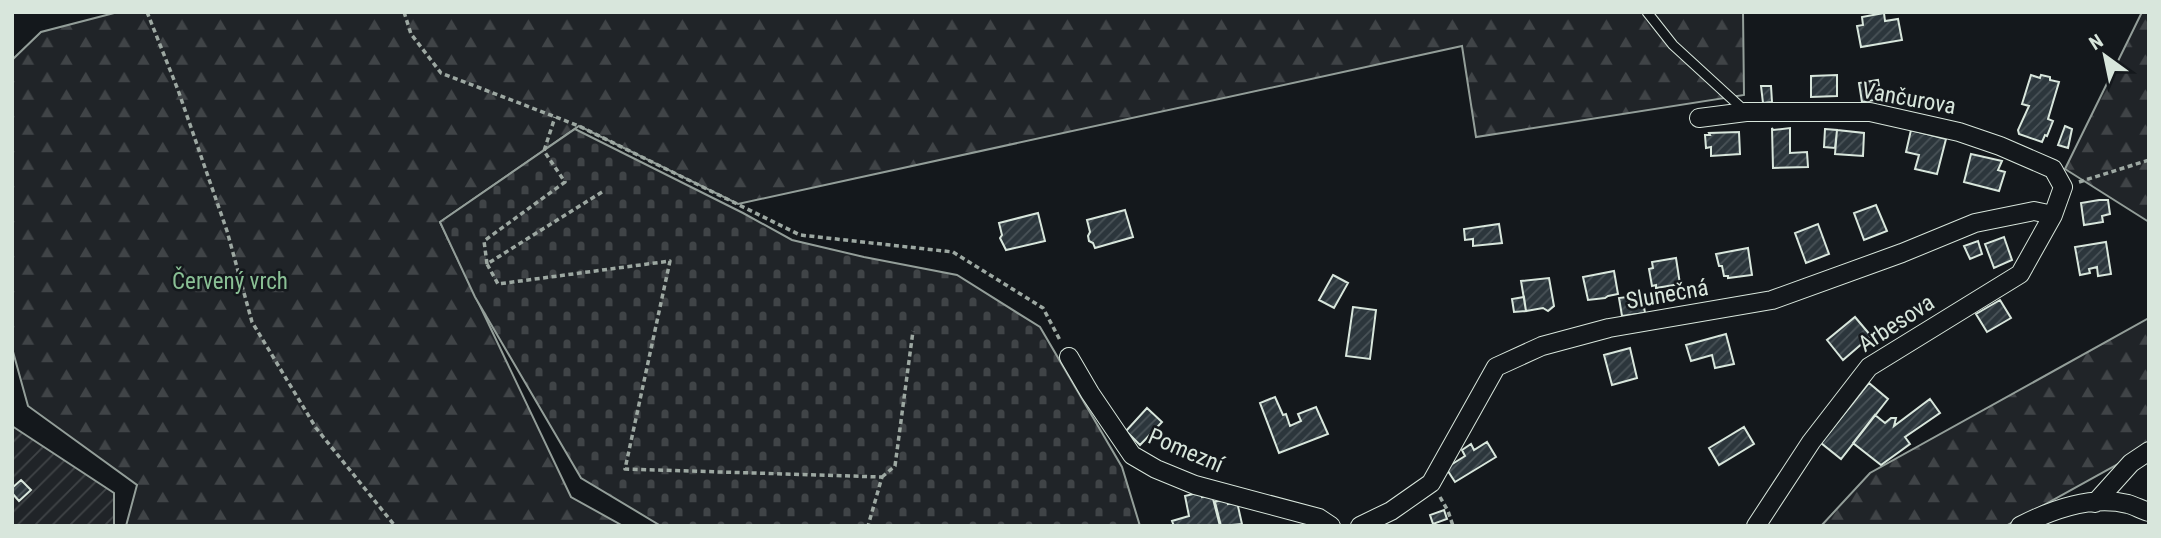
<svg xmlns="http://www.w3.org/2000/svg" width="2161" height="538" viewBox="0 0 2161 538" font-family="'Roboto Condensed',sans-serif">
  <defs>
    <pattern id="forest-firs" width="22" height="20" patternUnits="userSpaceOnUse" patternTransform="scale(1.75)"><rect width="22" height="20" fill="#202428"/><path d="M5 1l3.5 6h-7zM16 11l3.5 6h-7z" fill="#404447"/></pattern>
    <pattern id="cemetery-stones" width="16" height="16" patternUnits="userSpaceOnUse" patternTransform="scale(1.75)"><rect width="16" height="16" fill="#202428"/><path d="M2 7V4a2 2 0 0 1 4 0v3zM10 15v-3a2 2 0 0 1 4 0v3z" fill="#404447"/></pattern>
    <pattern id="garden-furrows" width="10" height="10" patternUnits="userSpaceOnUse" patternTransform="scale(1.75)"><rect width="10" height="10" fill="#202428"/><path d="M-1 1l2-2M0 10L10 0M9 11l2-2" fill="none" stroke="#404447"/></pattern>
    <pattern id="building-hatch" width="6" height="6" patternUnits="userSpaceOnUse" patternTransform="scale(1.75)"><rect width="6" height="6" fill="#2c363c"/><path d="M-1 1l2-2M0 6l6-6M5 7l2-2" fill="none" stroke="#4a5358"/></pattern>
  </defs>
  <rect width="100%" height="100%" fill="#14181c"/>
  <path fill="url(#forest-firs)" stroke="#939e99" stroke-width="2" d="M 118,12 L 1743,12 L 1744,95 L 1476,137 L 1462,46 L 738,204 L 579,126 L 440,222 L 571,497 L 623,526 L 126,526 L 137,485 L 28,406 L 12,348 L 12,60 L 41,32 Z
    M 2142,12 L 2149,12 L 2149,222 L 2065,169 Z
    M 2149,318 L 2149,447 L 2006,526 L 1821,526 L 1870,473 Z"/>
  <path fill="url(#cemetery-stones)" stroke="#939e99" stroke-width="2" d="M 575,129 L 743,213 L 792,240 L 864,257 L 957,275 L 1040,327 L 1122,467 L 1140,526 L 661,526 L 581,478 L 475,297 L 440,222 Z"/>
  <path fill="url(#garden-furrows)" stroke="#939e99" stroke-width="2" d="M 12,426 L 114,493 L 114,526 L 12,526 Z"/>
  <path fill="url(#building-hatch)" stroke="#d8e6dc" stroke-width="2" d="M 1884,13 L 1885,21 L 1898,19 L 1902,40 L 1861,47 L 1857,26 L 1863,25 L 1862,17 Z
    M 1837,75 L 1837,96 L 1811,97 L 1811,76 Z
    M 2031,75 L 2040,78 L 2041,75 L 2050,77 L 2050,80 L 2059,82 L 2048,119 L 2053,121 L 2047,136 L 2045,135 L 2042,142 L 2019,134 L 2018,130 L 2029,106 L 2022,104 Z
    M 1878,80 L 1881,99 L 1862,102 L 1859,83 Z
    M 1761,86 L 1771,86 L 1772,102 L 1763,103 Z
    M 2065,126 L 2072,129 L 2068,148 L 2058,145 Z
    M 1772,128 L 1773,130 L 1790,128 L 1790,153 L 1807,152 L 1808,167 L 1773,168 Z
    M 1825,129 L 1837,130 L 1835,148 L 1824,147 Z
    M 1837,130 L 1864,133 L 1863,156 L 1835,154 Z
    M 1911,130 L 1946,139 L 1937,174 L 1915,169 L 1919,155 L 1906,152 Z
    M 1739,132 L 1740,154 L 1711,156 L 1711,147 L 1706,148 L 1705,135 L 1710,135 L 1709,133 Z
    M 1971,154 L 2002,161 L 1998,170 L 2005,172 L 1999,191 L 1964,182 Z
    M 2099,200 L 2108,200 L 2110,214 L 2102,216 L 2103,222 L 2084,225 L 2081,203 Z
    M 1876,205 L 1887,231 L 1864,240 L 1854,213 Z
    M 1125,210 L 1133,237 L 1095,248 L 1093,243 L 1089,241 L 1088,236 L 1090,232 L 1087,220 Z
    M 1038,213 L 1045,241 L 1006,250 L 1000,238 L 1002,235 L 999,223 Z
    M 1499,224 L 1502,243 L 1473,246 L 1473,239 L 1465,240 L 1464,229 Z
    M 1818,224 L 1829,254 L 1806,263 L 1795,233 Z
    M 2004,237 L 2012,260 L 1994,268 L 1985,244 Z
    M 1978,241 L 1982,254 L 1970,259 L 1964,246 Z
    M 2106,242 L 2111,274 L 2098,276 L 2097,267 L 2089,269 L 2090,273 L 2080,275 L 2075,247 Z
    M 1748,248 L 1752,275 L 1728,278 L 1728,276 L 1724,276 L 1722,266 L 1719,266 L 1716,254 Z
    M 1676,258 L 1680,284 L 1656,288 L 1656,285 L 1652,286 L 1649,269 L 1653,268 L 1652,262 Z
    M 1614,271 L 1618,294 L 1608,296 L 1605,298 L 1588,300 L 1583,277 Z
    M 1333,275 L 1348,283 L 1334,308 L 1319,300 Z
    M 1549,278 L 1554,306 L 1548,311 L 1543,308 L 1526,311 L 1521,281 Z
    M 1642,295 L 1645,313 L 1622,316 L 1619,298 Z
    M 1524,297 L 1526,311 L 1514,312 L 1512,299 Z
    M 2000,300 L 2011,318 L 1987,332 L 1976,314 Z
    M 1353,307 L 1376,310 L 1370,359 L 1346,356 Z
    M 1855,317 L 1871,336 L 1843,360 L 1827,340 Z
    M 1726,334 L 1734,364 L 1715,368 L 1712,355 L 1691,361 L 1686,345 Z
    M 1630,348 L 1637,378 L 1612,385 L 1604,355 Z
    M 1869,383 L 1888,399 L 1841,459 L 1821,443 Z
    M 1275,397 L 1283,415 L 1286,414 L 1290,426 L 1301,421 L 1298,414 L 1316,407 L 1328,434 L 1279,453 L 1260,403 Z
    M 1930,399 L 1940,413 L 1905,437 L 1910,444 L 1881,465 L 1853,443 L 1875,415 L 1885,423 L 1891,418 L 1896,418 L 1894,426 Z
    M 1147,408 L 1162,422 L 1140,445 L 1126,431 Z
    M 1744,427 L 1754,444 L 1719,465 L 1709,448 Z
    M 1487,442 L 1496,457 L 1455,482 L 1446,468 L 1465,456 L 1462,450 L 1471,444 L 1474,450 Z
    M 21,480 L 31,490 L 19,501 L 12,493 L 12,488 Z
    M 1201,492 L 1202,497 L 1212,495 L 1220,526 L 1174,526 L 1172,521 L 1189,516 L 1185,496 Z
    M 1227,498 L 1228,504 L 1237,502 L 1242,524 L 1221,526 L 1215,502 Z
    M 1444,510 L 1447,519 L 1433,524 L 1430,515 Z"/>
  <g fill="none" stroke-linecap="round" stroke-linejoin="round">
    <g stroke="#d8e6dc" stroke-width="11">
      <path id="service" d="M 1647,12 L 1673,45 L 1745,111"/>
    </g>
    <g stroke="#d8e6dc" stroke-width="20">
      <path id="minor" d="M 1699,118 L 1746,112 L 1870,112 L 1959,132 L 2000,146 L 2053,169 L 2063,187 L 2053,215 L 2020,274 L 1869,367 L 1811,442 L 1756,526
        M 1069,357 L 1090,393 L 1132,455 L 1156,469 L 1195,485 L 1319,518 L 1331,526
        M 2095,503 L 2131,463 L 2149,451
        M 1360,526 L 1391,511 L 1431,483 L 1496,367 L 1542,346 L 1609,328 L 1772,300 L 1902,253 L 1975,223 L 2034,211 L 2053,215
        M 2020,526 C 2051,510 2092,495 2128,504 C 2135,506 2142,510 2149,512"/>
    </g>
    <path stroke="#9da8a2" stroke-width="3.5" stroke-dasharray="5 3.5" stroke-linecap="butt" d="M 147,12 L 178,90 L 227,231 L 252,322 L 316,428 L 395,526
      M 404,12 L 411,34 L 441,73 L 579,126 L 800,235 L 953,252 L 1043,308 L 1061,342
      M 2079,182 L 2149,160
      M 602,192 L 487,264 L 498,284 L 670,261 L 625,469 L 882,477 L 868,526
      M 487,264 L 484,241 L 565,182 L 544,151 L 555,117
      M 882,477 L 895,466 L 913,331
      M 1440,497 L 1448,511 L 1453,526"/>
    <use href="#service" stroke="#14181c" stroke-width="9"/>
    <use href="#minor" stroke="#14181c" stroke-width="18"/>
  </g>
  <g text-anchor="middle" stroke-width="5" stroke-linejoin="round" paint-order="stroke">
    <g font-size="23" fill="#d8e6dc" stroke="#14181c">
      <text transform="translate(1909 98) rotate(10)" y="8">Vančurova</text>
      <text transform="translate(1667 294) rotate(-10)" y="8">Slunečná</text>
      <text transform="translate(1896 323) rotate(-33)" y="8">Arbesova</text>
      <text transform="translate(1186 450) rotate(23)" y="8">Pomezní</text>
    </g>
    <g font-size="23" fill="#8ac095" stroke="#14181c">
      <text x="230" y="289">Červený vrch</text>
    </g>
  </g>
  <rect width="2161" height="538" fill="none" stroke="#d8e6dc" stroke-width="28"/>
  <g transform="translate(2105 56) rotate(327)" stroke="#14181c" stroke-width="5" paint-order="stroke">
  <path d="M0-5L12 26L0 18L-12 26Z" fill="#d8e6dc"/>
  <text y="-10" font-size="19" font-weight="bold" text-anchor="middle" fill="#d8e6dc">N</text>
  </g>
</svg>
